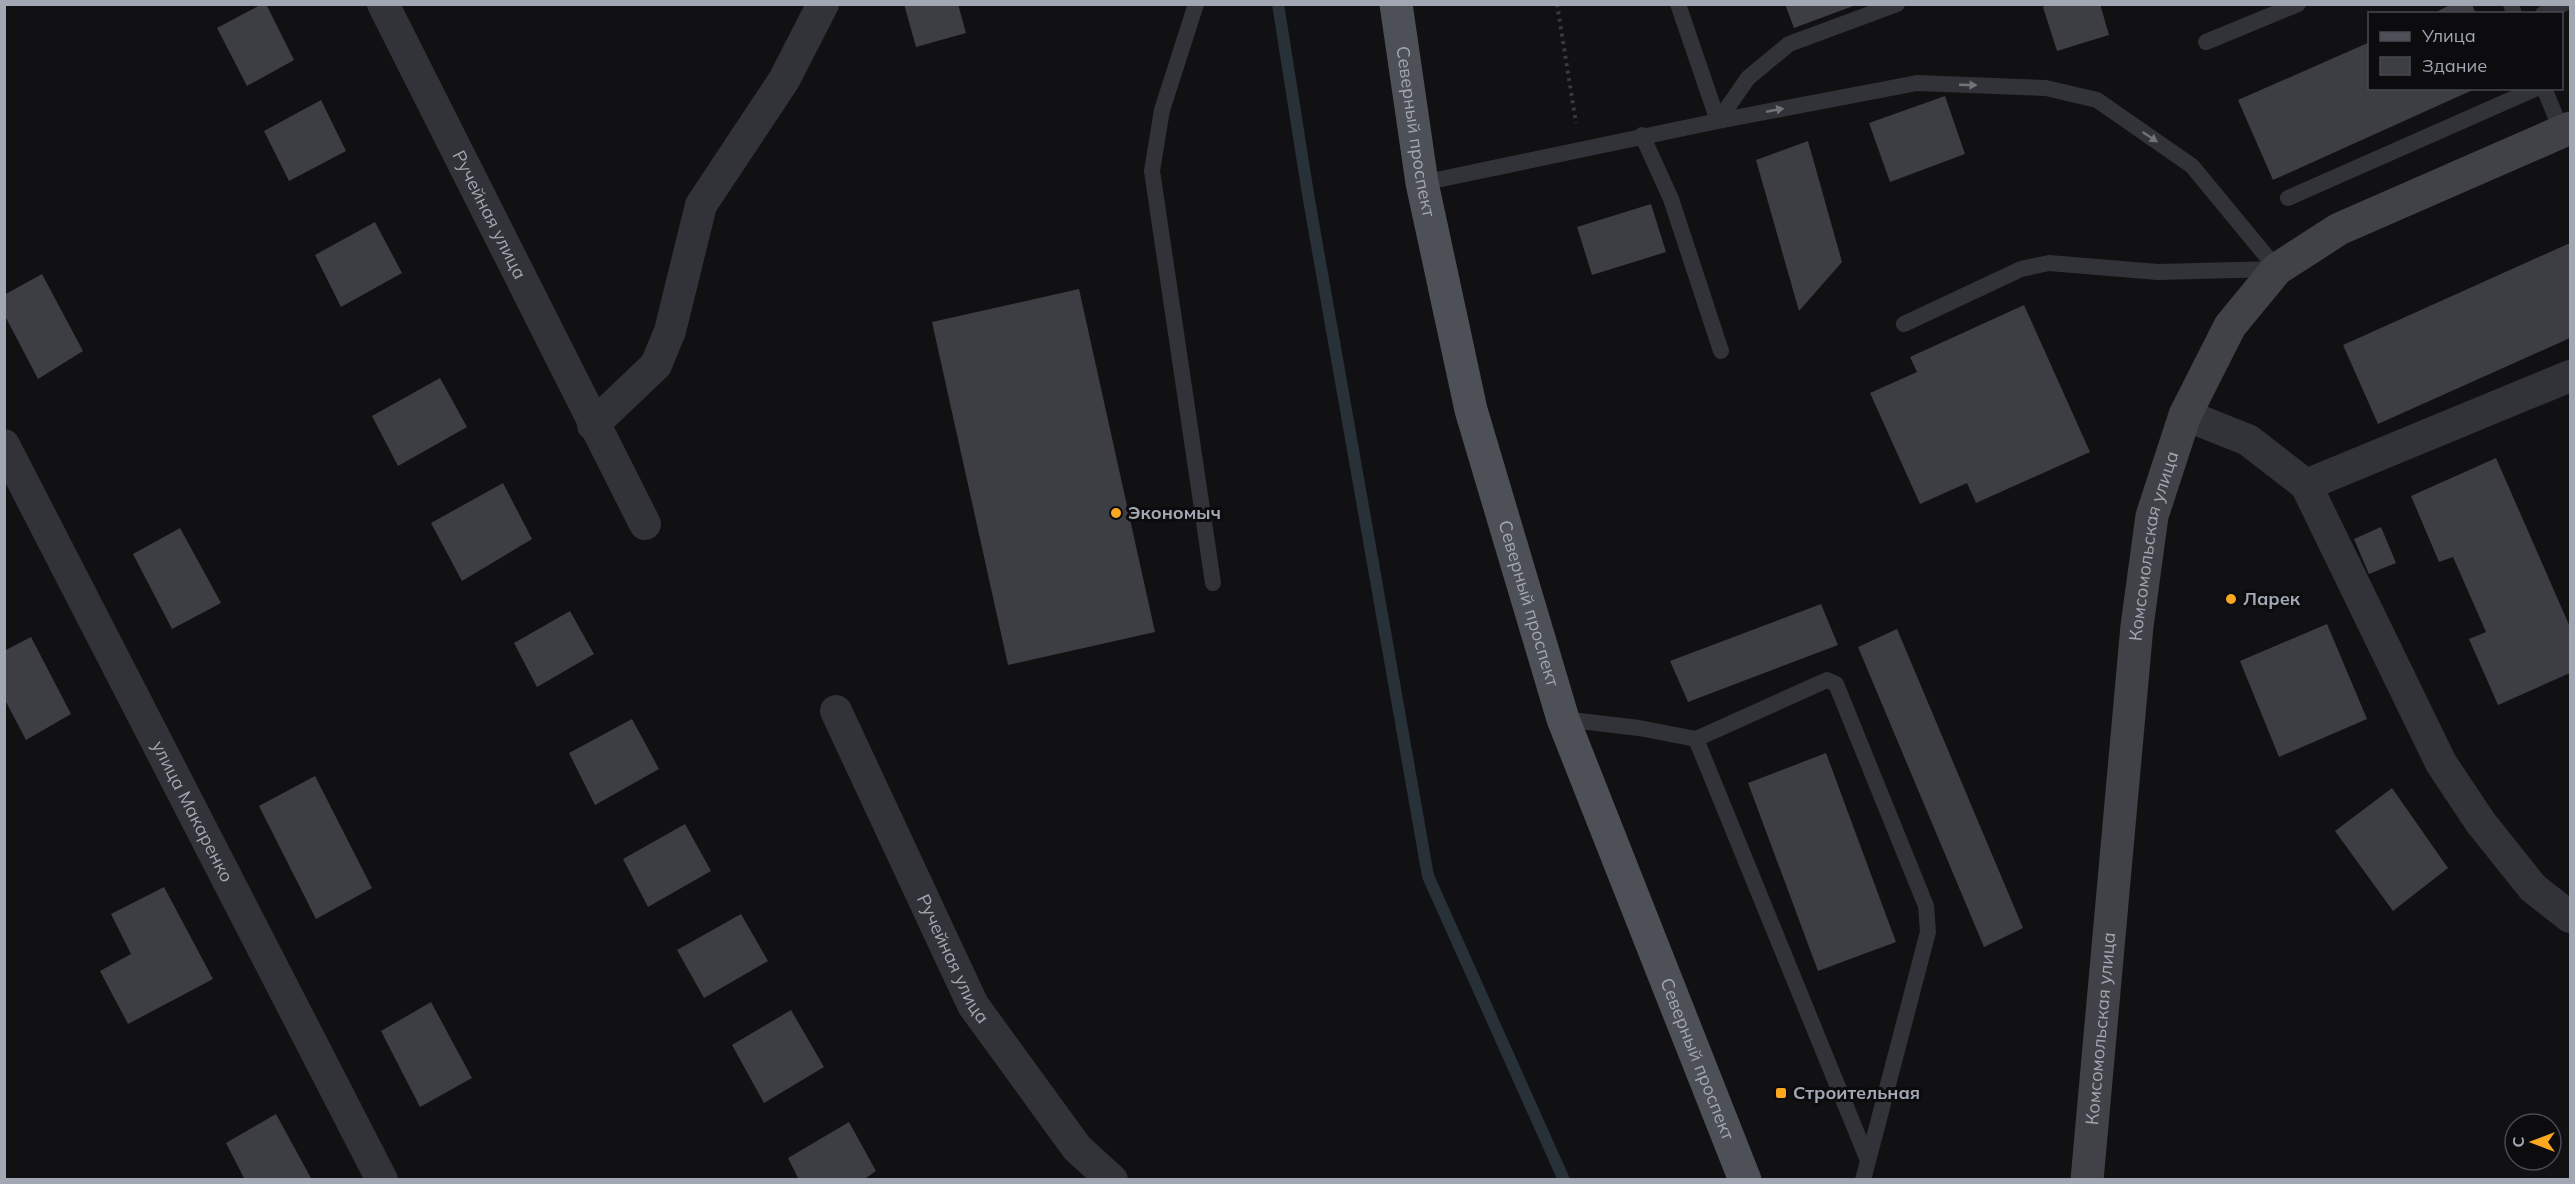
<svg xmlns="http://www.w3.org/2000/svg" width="2575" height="1184" viewBox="0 0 2575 1184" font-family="Mulish,sans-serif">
  <rect width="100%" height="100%" fill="#111113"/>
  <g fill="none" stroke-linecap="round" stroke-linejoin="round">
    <path stroke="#273137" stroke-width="12" d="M 1278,4 L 1308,194 L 1428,876 L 1564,1180"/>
  </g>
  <path fill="#3d3e43" d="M 262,4 L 266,4 L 294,60 L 247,86 L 217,28 Z
    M 904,4 L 958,4 L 966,33 L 916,47 Z
    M 1785,4 L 1856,4 L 1856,5 L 1794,28 Z
    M 2050,4 L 2100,4 L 2109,35 L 2057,51 L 2043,7 Z
    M 2452,4 L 2472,4 L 2476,14 L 2432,14 Z
    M 2370,42 L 2370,88 L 2477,88 L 2273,180 L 2238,100 Z
    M 1945,96 L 1965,154 L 1890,182 L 1869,123 Z
    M 321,100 L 346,151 L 289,181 L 264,131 Z
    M 1808,141 L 1842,262 L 1799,311 L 1756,160 Z
    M 1651,204 L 1666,252 L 1592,275 L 1577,227 Z
    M 375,222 L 402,273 L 341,307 L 315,255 Z
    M 2570,243 L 2570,338 L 2378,424 L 2343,345 Z
    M 42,274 L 83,351 L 38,379 L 4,314 L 4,295 Z
    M 1079,289 L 1155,632 L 1008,665 L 932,322 Z
    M 2024,305 L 2090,452 L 1976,503 L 1967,483 L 1920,504 L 1870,393 L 1917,372 L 1910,357 Z
    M 440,378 L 467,427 L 398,466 L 372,416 Z
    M 2496,458 L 2570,627 L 2570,673 L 2498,705 L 2469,639 L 2486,632 L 2453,557 L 2439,562 L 2411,496 Z
    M 503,483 L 532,539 L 462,581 L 431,523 Z
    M 2381,527 L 2396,563 L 2369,574 L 2354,539 Z
    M 180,528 L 221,603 L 172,629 L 133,554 Z
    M 1821,604 L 1838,645 L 1688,702 L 1670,661 Z
    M 570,611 L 594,654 L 537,687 L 514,643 Z
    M 2327,624 L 2367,719 L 2279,757 L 2240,661 Z
    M 1897,629 L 2023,928 L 1984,947 L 1858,647 Z
    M 31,637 L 71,714 L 26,740 L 4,698 L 4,651 Z
    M 632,719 L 659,769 L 595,805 L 569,753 Z
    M 1826,753 L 1896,942 L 1818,971 L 1748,783 Z
    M 315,776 L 372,888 L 316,919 L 259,806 Z
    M 2392,788 L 2448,868 L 2393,911 L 2335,831 Z
    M 685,824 L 711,871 L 648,907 L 623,859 Z
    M 164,887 L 213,979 L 128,1024 L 100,971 L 131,954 L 111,914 Z
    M 741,914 L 768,961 L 704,998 L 677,950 Z
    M 431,1002 L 472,1078 L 420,1107 L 381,1031 Z
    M 791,1010 L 824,1067 L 764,1103 L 732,1045 Z
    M 276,1114 L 312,1180 L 245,1180 L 226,1143 Z
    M 849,1122 L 876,1171 L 863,1180 L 799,1180 L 788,1158 Z"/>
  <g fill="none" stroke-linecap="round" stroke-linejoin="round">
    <path stroke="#383a3f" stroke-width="4" stroke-dasharray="3 4.5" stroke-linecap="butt" d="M 1557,4 L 1576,123"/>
    <path stroke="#323338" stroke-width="16" d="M 1196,4 L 1162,110 L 1152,171 L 1213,583
      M 1678,4 L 1718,121 L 1917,83 L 2046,88 L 2097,100 L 2192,166 L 2277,269
      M 2511,4 L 2514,14
      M 2543,14 L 2563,4
      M 2206,42 L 2298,4
      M 2544,88 L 2562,132
      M 1642,135 L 1671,199 L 1721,351
      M 1422,183 L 1718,121 L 1748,78 L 1789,44 L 1897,4
      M 2288,198 L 2537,88
      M 1904,324 L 2021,269 L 2049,263 L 2158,272 L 2276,269
      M 1563,719 L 1639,728 L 1696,739 L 1827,680 L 1836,684 L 1926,906 L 1928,932 L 1863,1180
      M 1696,739 L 1867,1158"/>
    <g stroke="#323338" stroke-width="32">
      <path id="s1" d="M 383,4 L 645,524"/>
      <path d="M 2185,415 L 2248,440 L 2306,485 L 2441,763 L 2481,823 L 2533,888 L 2570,917"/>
      <path d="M 593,425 L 656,365 L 670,331 L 701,205 L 784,80 L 823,4"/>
      <path id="s2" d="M 4,445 L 382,1180"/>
      <path d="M 2306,485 L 2570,376"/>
      <path id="s3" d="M 836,711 L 973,1005 L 1077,1148 L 1112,1180"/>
    </g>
    <path stroke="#404248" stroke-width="33" id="s4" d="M 2087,1180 L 2137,626 L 2152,516 L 2185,415 L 2230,326 L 2277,269 L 2339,229 L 2570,128"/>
    <path stroke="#4e5057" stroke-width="33" id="s5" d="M 1396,4 L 1422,183 L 1471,410 L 1563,719 L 1745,1180"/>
  </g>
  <defs><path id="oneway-solid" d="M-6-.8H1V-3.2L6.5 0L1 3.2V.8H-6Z" transform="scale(1.5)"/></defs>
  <g fill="#6f737c">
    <use href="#oneway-solid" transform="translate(1968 85) rotate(2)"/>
    <use href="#oneway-solid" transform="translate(1775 110) rotate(-11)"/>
    <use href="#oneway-solid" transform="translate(2150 137) rotate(34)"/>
  </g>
  <g fill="#fca720" stroke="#0c0c0e" stroke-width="2">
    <circle cx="1116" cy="513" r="6"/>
    <circle cx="2231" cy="599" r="6"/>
    <rect x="1775" y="1087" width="12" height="12" rx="3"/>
  </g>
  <g text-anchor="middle" stroke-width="6" stroke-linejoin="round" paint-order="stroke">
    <g font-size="18" fill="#a1a8b4" stroke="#0c0c0e">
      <text dy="6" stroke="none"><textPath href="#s5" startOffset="129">Северный проспект</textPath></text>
      <text dy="6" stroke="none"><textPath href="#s1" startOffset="236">Ручейная улица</textPath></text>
      <text dy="6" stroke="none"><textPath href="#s4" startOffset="638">Комсомольская улица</textPath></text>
      <text dy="6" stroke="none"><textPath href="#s5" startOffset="615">Северный проспект</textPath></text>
      <text dy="6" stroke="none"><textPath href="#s2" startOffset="412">улица Макаренко</textPath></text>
      <text dy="6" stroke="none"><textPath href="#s3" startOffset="274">Ручейная улица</textPath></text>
      <text dy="6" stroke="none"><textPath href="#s4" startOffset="152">Комсомольская улица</textPath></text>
      <text dy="6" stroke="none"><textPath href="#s5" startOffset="1101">Северный проспект</textPath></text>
    </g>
    <g font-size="18" font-weight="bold" fill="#a1a8b4" stroke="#0c0c0e" text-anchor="start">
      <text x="1128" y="519">Экономыч</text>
      <text x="2243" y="605">Ларек</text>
      <text x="1793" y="1099">Строительная</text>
    </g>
  </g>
  <rect width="2575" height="1184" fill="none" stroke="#a1a8b4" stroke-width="12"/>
  <rect x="2368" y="12" width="195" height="78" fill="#0c0c0e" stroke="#484a50" stroke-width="1.5"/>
  <rect x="2380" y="32" width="30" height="9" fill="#4e5057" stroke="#484a50" stroke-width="1.5"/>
  <text x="2422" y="42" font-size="18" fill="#a1a8b4">Улица</text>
  <rect x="2380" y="57" width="30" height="18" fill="#3d3e43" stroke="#484a50" stroke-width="1.5"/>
  <text x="2422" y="72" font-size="18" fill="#a1a8b4">Здание</text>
  <g transform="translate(2533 1142) rotate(270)"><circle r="28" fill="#0c0c0e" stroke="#484a50" stroke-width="1.5"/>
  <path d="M0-4.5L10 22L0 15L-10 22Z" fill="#fca720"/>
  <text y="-9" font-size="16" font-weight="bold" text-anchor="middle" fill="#a1a8b4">С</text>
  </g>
</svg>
